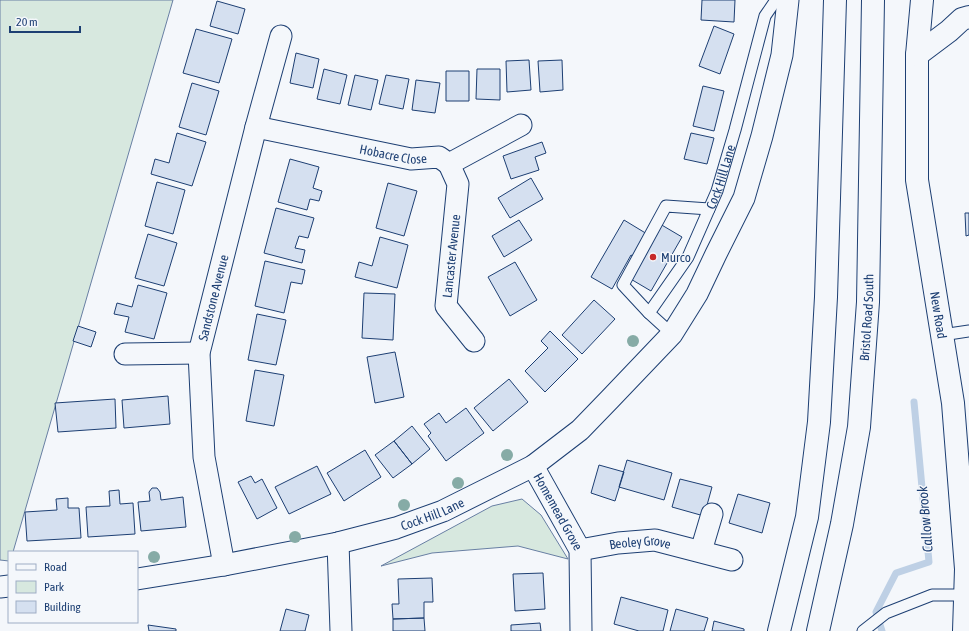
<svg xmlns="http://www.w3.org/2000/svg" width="969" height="631" viewBox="0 0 969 631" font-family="'Asap Condensed',sans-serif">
  <rect width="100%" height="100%" fill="#f4f7fb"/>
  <path fill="#d7e8df" stroke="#687fa3" d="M 0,0 L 173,0 L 13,552 L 9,552 L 9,561 L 0,560 Z
    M 522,499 L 541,515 L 568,559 L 518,546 L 432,553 L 381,566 L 492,506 Z"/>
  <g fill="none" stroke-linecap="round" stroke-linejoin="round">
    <path stroke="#bed0e5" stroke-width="7" d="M 882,631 L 876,612 L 896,573 L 929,562 L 914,402"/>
  </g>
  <path fill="#d5e0f0" stroke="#1d3f73" d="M 702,0 L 735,0 L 734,22 L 701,20 Z
    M 217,1 L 245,9 L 238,34 L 210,26 Z
    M 714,26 L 734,34 L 720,74 L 699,66 Z
    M 196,29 L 232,39 L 219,83 L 183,73 Z
    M 296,53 L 319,59 L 313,88 L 290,83 Z
    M 529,60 L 531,90 L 507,92 L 506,61 Z
    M 562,60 L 563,90 L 540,92 L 538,61 Z
    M 324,69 L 347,75 L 340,104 L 317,99 Z
    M 477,69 L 500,69 L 500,100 L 476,99 Z
    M 446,71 L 469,71 L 469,101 L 446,101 Z
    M 355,75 L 378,80 L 371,110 L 348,105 Z
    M 386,75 L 409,79 L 403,109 L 379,104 Z
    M 416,80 L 440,83 L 435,113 L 412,110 Z
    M 192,83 L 219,91 L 206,135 L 179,127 Z
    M 703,86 L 724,91 L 714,131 L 693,126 Z
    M 177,133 L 206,142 L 192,186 L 151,174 L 155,159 L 169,163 Z
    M 691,133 L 714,138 L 707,164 L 684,159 Z
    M 542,142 L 546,153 L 535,157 L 539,170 L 511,179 L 503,156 Z
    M 290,159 L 319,167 L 313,188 L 322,191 L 319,201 L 310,199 L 307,210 L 278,202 Z
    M 531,178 L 543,199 L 510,218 L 498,198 Z
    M 157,182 L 185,190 L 173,234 L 145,226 Z
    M 388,183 L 417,191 L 404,236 L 376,228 Z
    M 276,208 L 314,218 L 308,238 L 299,236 L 295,248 L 305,250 L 302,263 L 264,253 Z
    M 965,213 L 969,213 L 969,235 L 966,236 Z
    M 519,220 L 532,240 L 504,257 L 492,236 Z
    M 624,220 L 652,237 L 660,224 L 682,237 L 651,291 L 629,278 L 640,260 L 631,255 L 612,289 L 591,277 Z
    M 148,234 L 177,243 L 164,286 L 135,278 Z
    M 380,237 L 408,245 L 397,288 L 355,277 L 359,262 L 372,266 Z
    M 265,261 L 305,270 L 302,284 L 291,282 L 284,313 L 255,306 Z
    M 515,262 L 537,300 L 510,316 L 488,277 Z
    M 138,285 L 167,293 L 154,339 L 125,332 L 129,317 L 114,314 L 117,303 L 132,307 Z
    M 364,293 L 395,294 L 393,340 L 362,338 Z
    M 594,300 L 615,319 L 582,354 L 562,335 Z
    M 257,314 L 286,320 L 276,365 L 248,360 Z
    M 78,326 L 96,332 L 91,347 L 73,341 Z
    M 550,331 L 578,359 L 545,392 L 525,371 L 548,348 L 541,341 Z
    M 395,352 L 404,397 L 375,403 L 367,357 Z
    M 255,370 L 284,375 L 274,426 L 246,421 Z
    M 509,379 L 528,402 L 493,431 L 474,408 Z
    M 168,396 L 170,424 L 124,428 L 122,400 Z
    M 115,399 L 116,428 L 58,432 L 55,403 Z
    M 466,408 L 484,433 L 446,461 L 428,436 L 431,433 L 424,424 L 439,413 L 446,423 Z
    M 412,426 L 430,449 L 412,464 L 394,441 Z
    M 394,441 L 412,464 L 393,478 L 375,455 Z
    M 365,450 L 381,477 L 344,501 L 327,473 Z
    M 627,460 L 672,473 L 664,500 L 619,487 Z
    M 599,465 L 624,472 L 615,501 L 591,493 Z
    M 317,466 L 331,494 L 289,514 L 275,487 Z
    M 251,476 L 255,483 L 262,479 L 277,508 L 257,519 L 238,482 Z
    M 680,479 L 712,487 L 704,516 L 672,507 Z
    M 152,488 L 157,488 L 160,492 L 161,500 L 183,497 L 186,527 L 141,531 L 138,502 L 150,501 L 149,492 Z
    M 119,490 L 120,504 L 133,503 L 135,534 L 88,537 L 86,507 L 110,506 L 109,491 Z
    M 738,494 L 770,503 L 762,533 L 729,523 Z
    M 68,498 L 68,508 L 79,508 L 81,538 L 27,541 L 25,512 L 57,510 L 56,499 Z
    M 543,573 L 545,609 L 515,611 L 513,574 Z
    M 432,578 L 433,602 L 424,602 L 424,618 L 393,619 L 392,604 L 399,604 L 398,579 Z
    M 621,597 L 668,610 L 663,631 L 639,631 L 614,624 Z
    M 286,609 L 309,615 L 305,631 L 280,631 Z
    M 676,609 L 708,618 L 704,631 L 670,631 Z
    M 424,618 L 425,631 L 393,631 L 393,619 Z
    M 714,621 L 744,629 L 744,631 L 712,631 Z
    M 540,623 L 541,631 L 511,631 L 511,625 Z
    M 148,625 L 176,629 L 176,631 L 149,631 Z"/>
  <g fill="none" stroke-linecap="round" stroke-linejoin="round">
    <g stroke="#1d3f73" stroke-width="13">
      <g id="lane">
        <path d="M 649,313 L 623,285 L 666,206 L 709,209"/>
        <path id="s1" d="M 672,334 L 649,313 L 688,257 L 717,191 L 735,130 L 765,16 L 776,0"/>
        <path d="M 942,335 L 969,331"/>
        <path d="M 863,631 L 886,613 L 932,595 L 965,595"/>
      </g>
    </g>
    <g stroke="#1d3f73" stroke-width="23">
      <g id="street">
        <path id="s2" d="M 256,127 L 411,159 L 439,157 L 449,164 L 521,125"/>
        <path d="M 449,164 L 458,184 L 446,306 L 474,341"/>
        <path d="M 125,354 L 199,353"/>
        <path id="s3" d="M 533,466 L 580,550 L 581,631"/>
        <path d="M 338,543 L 341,631"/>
        <path id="s4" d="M 580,550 L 618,543 L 655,540 L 732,560"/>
        <path d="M 701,551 L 712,514"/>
        <path id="s5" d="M 224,565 L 204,457 L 199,353 L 256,127 L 281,36"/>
        <path id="s6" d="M 137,579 L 224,565 L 338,543 L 396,528 L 443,511 L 533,466 L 580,430 L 610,399 L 672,334 L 697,294 L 716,254 L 744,198 L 762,136 L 782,55 L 788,0"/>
        <path d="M 0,587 L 9,586"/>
      </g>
    </g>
    <g stroke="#1d3f73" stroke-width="24">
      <g id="secondary">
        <path id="s7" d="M 922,0 L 917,55 L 917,180 L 953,403 L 966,569 L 964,631"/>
        <path d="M 917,55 L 949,31 L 962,19 L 969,17"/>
      </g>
    </g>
    <g stroke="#1d3f73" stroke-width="24">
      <g id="highway">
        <path d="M 779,631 L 807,517 L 819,422 L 826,297 L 835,0"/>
        <path id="s8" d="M 818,631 L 842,524 L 859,427 L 868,302 L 873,0"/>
      </g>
    </g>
    <use href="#lane" stroke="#f4f7fb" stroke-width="11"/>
    <use href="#street" stroke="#f4f7fb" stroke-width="21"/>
    <use href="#secondary" stroke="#f4f7fb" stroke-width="22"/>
    <use href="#highway" stroke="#f4f7fb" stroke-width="22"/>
  </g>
  <g fill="#86aba6">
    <circle cx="633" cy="341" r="6"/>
    <circle cx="507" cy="455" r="6"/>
    <circle cx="458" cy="483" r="6"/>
    <circle cx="404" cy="505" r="6"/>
    <circle cx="295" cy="537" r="6"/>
    <circle cx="154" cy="557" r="6"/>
  </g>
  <circle fill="#c62828" stroke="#f4f7fb" stroke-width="1.5" cx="653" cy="257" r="4"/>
  <g text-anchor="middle" stroke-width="3" stroke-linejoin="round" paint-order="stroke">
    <g font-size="13" fill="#1d3f73" stroke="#f4f7fb">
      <text dy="5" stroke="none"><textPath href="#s2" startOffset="140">Hobacre Close</textPath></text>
      <text dy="5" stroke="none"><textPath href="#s1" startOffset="186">Cock Hill Lane</textPath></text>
      <text transform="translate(451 256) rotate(-84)" y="5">Lancaster Avenue</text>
      <text dy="5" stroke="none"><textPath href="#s5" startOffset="271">Sandstone Avenue</textPath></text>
      <text dy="5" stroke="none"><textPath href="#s7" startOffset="317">New Road</textPath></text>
      <text dy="5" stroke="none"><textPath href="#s8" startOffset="318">Bristol Road South</textPath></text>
      <text dy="5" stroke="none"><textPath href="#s3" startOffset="52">Homemead Grove</textPath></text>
      <text dy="5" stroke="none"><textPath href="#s6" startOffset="303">Cock Hill Lane</textPath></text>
      <text dy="5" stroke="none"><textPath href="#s4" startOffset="61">Beoley Grove</textPath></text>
    </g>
    <g font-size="13" fill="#1d3f73" stroke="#f4f7fb" text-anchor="start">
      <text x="661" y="262">Murco</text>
    </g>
    <g font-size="14" font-style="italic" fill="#1d3f73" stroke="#f4f7fb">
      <text transform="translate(925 519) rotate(-95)" y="5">Callow Brook</text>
    </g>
  </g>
  <rect x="8" y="551" width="130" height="72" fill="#f4f7fb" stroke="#9eadc5"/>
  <rect x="16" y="564" width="20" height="6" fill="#f4f7fb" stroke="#9eadc5"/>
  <text x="44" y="571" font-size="12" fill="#1d3f73">Road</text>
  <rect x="16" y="581" width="20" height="12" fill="#d7e8df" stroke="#9eadc5"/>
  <text x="44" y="591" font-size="12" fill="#1d3f73">Park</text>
  <rect x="16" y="601" width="20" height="12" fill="#d5e0f0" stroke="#9eadc5"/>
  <text x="44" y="611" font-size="12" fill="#1d3f73">Building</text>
  <path d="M10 26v6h70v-6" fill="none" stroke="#1d3f73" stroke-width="2"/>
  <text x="16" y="26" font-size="12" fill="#1d3f73" stroke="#f4f7fb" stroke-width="3" paint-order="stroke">20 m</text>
</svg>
